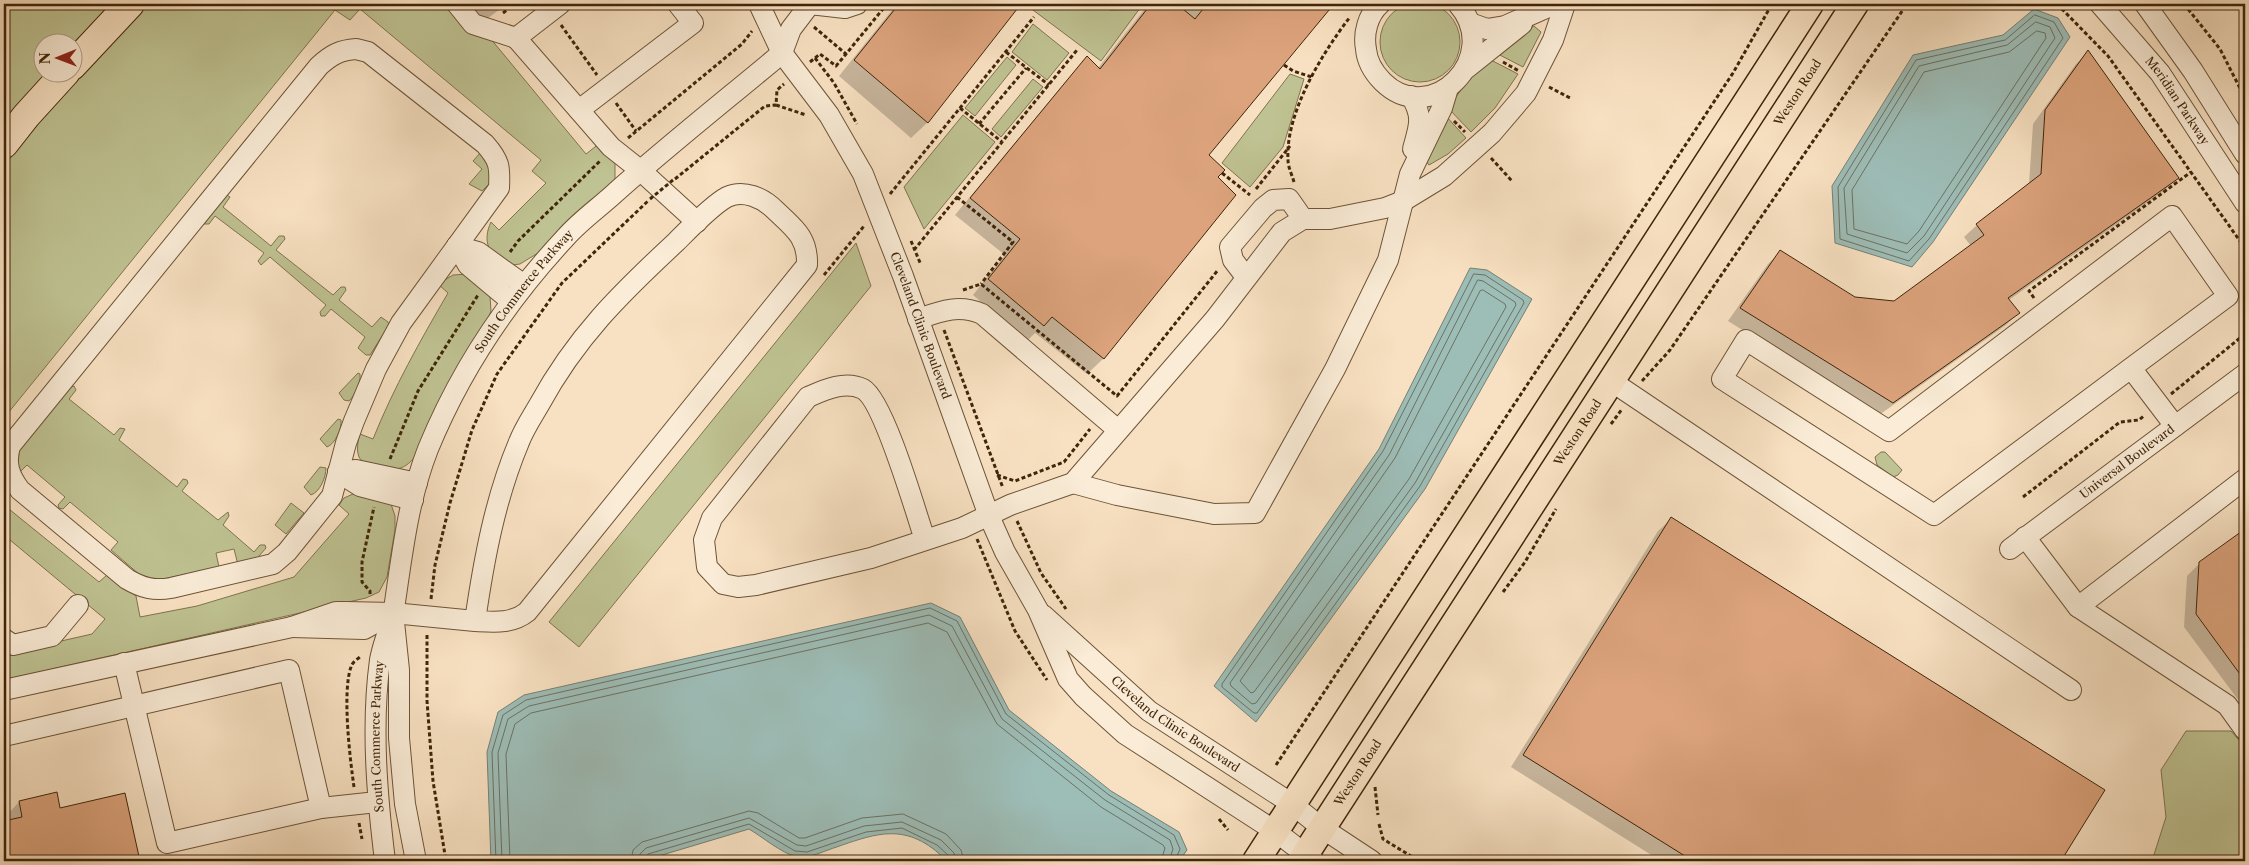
<svg xmlns="http://www.w3.org/2000/svg" width="2249" height="865" viewBox="0 0 2249 865" font-family="'Libre Caslon Text',serif">
  <rect width="100%" height="100%" fill="#f8e1c2"/>
  <filter id="stains"><feTurbulence type="fractalNoise" baseFrequency=".004" numOctaves="4"/><feColorMatrix values="0 0 0 0 .2 0 0 0 0 .09 0 0 0 0 .02 0 0 0 .5 -.17"/></filter>
  <radialGradient id="worn" r=".72"><stop offset=".6" stop-color="#630" stop-opacity="0"/><stop offset="1" stop-color="#630" stop-opacity=".3"/></radialGradient>
  <path fill="#bfc292" stroke="#80744e" d="M1380 42a40 40 0 1 1 80 0a40 40 0 1 1-80 0Z
    M 4,4 L 122,4 L 73,56 L 72,42 L 42,42 L 42,72 L 56,73 L 4,135 Z
    M 144,4 L 446,4 L 468,30 L 490,38 L 586,154 L 600,143 L 615,163 L 615,179 L 538,253 L 520,264 L 505,266 C 489,255 482,241 491,222 L 499,230 L 546,183 L 532,171 L 541,160 L 360,9 L 350,20 L 335,10 L 4,418 L 4,166 L 82,70 Z
    M 1025,4 L 1143,4 L 1101,61 Z
    M 1033,24 L 1069,53 L 1047,80 L 1012,52 Z
    M 1534,26 L 1541,32 L 1523,67 L 1494,52 Z
    M 1007,57 L 1016,65 L 975,116 L 965,108 Z
    M 1489,59 L 1518,74 L 1495,108 L 1471,132 L 1448,108 L 1469,79 Z
    M 1290,74 L 1304,79 L 1283,147 L 1250,187 L 1222,163 Z
    M 1033,79 L 1043,87 L 1001,137 L 992,129 Z
    M 963,115 L 995,142 L 924,229 L 904,187 Z
    M 1445,115 L 1466,138 L 1448,154 L 1429,165 L 1425,160 Z
    M 481,152 L 489,161 L 491,182 L 482,191 L 469,184 L 482,169 L 473,161 Z
    M 225,194 L 230,197 L 223,207 L 271,246 L 279,236 L 284,236 L 285,239 L 276,250 L 333,295 L 341,287 L 345,287 L 346,290 L 339,300 L 372,327 L 381,317 L 388,322 L 389,325 L 370,355 L 366,355 L 358,348 L 365,337 L 331,309 L 325,316 L 321,316 L 320,312 L 326,305 L 270,257 L 261,265 L 258,261 L 264,253 L 215,216 L 209,224 L 204,224 Z
    M 856,243 L 871,286 L 579,647 L 549,622 Z
    M 469,274 L 490,296 L 491,311 L 485,326 L 415,457 C 410,463 403,469 395,469 C 385,469 363,466 359,457 C 356,449 358,441 360,434 L 373,439 C 394,387 420,341 448,293 L 438,284 L 453,275 Z
    M 358,373 L 360,374 C 361,383 355,395 349,401 L 344,400 L 339,393 Z
    M 74,386 L 76,390 L 69,399 L 114,435 L 120,428 L 125,429 L 119,440 L 177,487 L 183,479 L 187,480 L 188,483 L 182,491 L 218,520 L 228,512 L 229,516 L 223,525 L 254,552 L 260,545 L 265,545 L 266,548 L 259,556 L 260,560 L 238,565 L 234,549 L 216,553 L 219,567 L 163,579 L 151,578 L 140,575 L 111,550 L 118,542 L 70,502 L 63,509 L 59,508 L 58,505 L 65,497 L 27,465 L 20,472 L 18,470 L 19,450 L 71,387 Z
    M 338,419 L 341,420 C 342,429 335,444 327,447 L 320,439 Z
    M 1881,452 L 1885,452 L 1902,470 L 1898,475 L 1893,477 L 1877,465 L 1875,457 Z
    M 320,467 L 326,468 C 326,477 320,492 311,495 L 304,487 Z
    M 362,490 L 390,501 L 395,516 L 395,530 L 387,577 L 379,592 L 366,598 L 4,680 L 4,654 L 92,634 L 105,619 L 4,535 L 4,505 L 99,582 L 107,575 L 136,596 L 140,617 L 197,606 L 294,577 L 349,514 L 339,505 L 344,498 Z
    M 291,503 L 304,513 L 286,534 L 275,525 Z
    M 2186,731 L 2231,731 L 2245,747 L 2245,861 L 2152,861 L 2166,817 L 2161,770 Z"/>
  <path fill="#9dbdb7" stroke="#788071" d="M 2034,9 L 2058,18 L 2070,37 L 1933,242 L 1912,267 L 1835,243 L 1832,186 L 1913,55 L 2003,35 Z
    M 1470,268 L 1487,270 L 1532,299 L 1425,489 L 1256,722 L 1214,686 L 1379,449 Z
    M 931,603 L 960,617 L 1009,710 L 1111,791 L 1179,832 L 1187,850 L 1179,861 L 947,861 C 906,820 877,833 828,850 C 817,854 807,859 795,856 C 783,854 761,836 749,829 L 642,861 L 491,861 L 487,752 L 498,712 L 524,695 Z"/>
  <path fill="#0003" d="M 458,4 L 507,4 L 476,27 Z
    M 897,4 L 1019,4 L 927,123 L 911,138 L 839,76 Z
    M 1095,4 L 1333,4 L 1208,155 L 1216,178 L 1234,195 L 1103,359 L 1087,374 L 1035,333 L 1027,341 L 973,295 L 1005,255 L 955,215 L 1072,74 L 1087,58 L 1098,68 L 1144,10 L 1111,11 Z
    M 2088,52 L 2178,178 L 2165,190 L 2009,300 L 2018,313 L 2006,325 L 1879,415 L 1728,321 L 1768,264 L 1780,252 L 1855,298 L 1894,303 L 1971,246 L 1964,237 L 1977,225 L 2029,184 L 2033,124 L 2076,64 Z
    M 1671,519 L 2103,790 L 2059,861 L 1661,861 L 1511,767 L 1658,531 Z
    M 2245,531 L 2245,709 L 2184,627 L 2187,576 L 2200,563 Z
    M 56,794 L 59,810 L 124,795 L 139,861 L 4,861 L 4,822 L 8,821 L 7,815 L 19,802 Z"/>
  <g fill="none" stroke-linecap="round" stroke-linejoin="round">
    <path stroke="#6e7160" stroke-width="1" d="M 2035,15 L 2054,22 L 2063,38 L 1929,239 L 1909,261 L 1840,239 L 1838,187 L 1916,60 L 2005,40 Z
      M 2036,22 L 2050,27 L 2055,38 L 1924,236 L 1907,253 L 1847,234 L 1844,188 L 1919,66 L 2007,45 Z
      M 2037,31 L 2045,33 L 2046,38 L 1919,231 L 1907,244 L 1854,229 L 1852,190 L 1924,72 L 2009,52 Z
      M 1474,274 L 1485,275 L 1523,300 L 1524,303 L 1420,486 L 1257,713 L 1254,713 L 1222,687 L 1222,684 L 1383,451 Z
      M 1478,280 L 1483,281 L 1515,302 L 1516,305 L 1415,483 L 1256,703 L 1252,704 L 1231,686 L 1230,683 L 1389,455 Z
      M 1483,290 L 1505,304 L 1506,307 L 1409,479 L 1254,692 L 1251,693 L 1240,681 L 1395,458 L 1480,291 Z
      M 496,861 L 492,752 L 503,715 L 526,700 L 930,608 L 957,621 L 1006,714 L 1109,795 L 1174,835 L 1180,849 L 1175,861
      M 502,861 L 498,753 L 508,719 L 529,706 L 929,615 L 952,626 L 1002,719 L 1105,800 L 1170,840 L 1173,849 L 1169,861
      M 510,861 L 506,754 L 515,724 L 531,713 L 928,623 L 947,632 L 997,724 L 1101,807 L 1163,845 L 1165,848 L 1161,861
      M 631,861 L 633,850 L 642,842 L 749,811 L 758,813 L 799,838 L 805,838 L 862,818 L 903,814 L 946,834 L 961,850 L 964,861
      M 638,861 L 640,854 L 646,848 L 749,818 L 797,845 L 806,846 L 864,826 L 902,822 L 941,840 L 954,853 L 956,861
      M 644,861 L 648,854 L 749,824 L 795,851 L 807,852 L 866,832 L 902,828 L 937,845 L 949,856 L 950,861"/>
  </g>
  <path fill="#dca37c" stroke="#402509" d="M 899,4 L 1021,4 L 928,123 L 854,60 Z
    M 1151,4 L 1177,4 L 1195,19 L 1207,4 L 1334,4 L 1209,155 L 1225,170 L 1218,177 L 1236,195 L 1104,359 L 1052,317 L 1044,326 L 988,279 L 1020,239 L 970,198 L 1087,56 L 1100,69 Z
    M 2088,50 L 2179,178 L 2008,298 L 2020,313 L 1893,403 L 1740,308 L 1780,250 L 1855,297 L 1894,301 L 1984,235 L 1976,224 L 2041,174 L 2045,110 Z
    M 1671,517 L 2105,790 L 2061,861 L 1693,861 L 1523,755 Z
    M 2245,529 L 2245,681 L 2196,614 L 2199,562 Z
    M 57,792 L 60,808 L 125,793 L 140,861 L 4,861 L 4,821 L 22,817 L 19,801 Z"/>
  <g fill="none" stroke-linecap="round" stroke-linejoin="round">
    <g stroke="#6e5437" stroke-width="22">
      <g id="minor">
        <path d="M 457,4 L 473,24 L 516,38"/>
        <path d="M 560,4 L 516,38 L 611,147 L 640,170 L 697,222"/>
        <path id="s1" d="M 759,4 L 782,53 L 829,115 L 863,174 L 903,276 L 989,516 L 1005,552 L 1038,610 L 1068,679 L 1083,696 L 1125,734 L 1275,831 L 1314,861"/>
        <path d="M 810,4 L 845,8 L 857,4"/>
        <path d="M 1380,4 C 1368,15 1363,33 1366,49 C 1367,62 1373,72 1383,82 C 1431,129 1504,57 1458,4"/>
        <path id="s2" d="M 2100,4 L 2160,73 L 2245,203"/>
        <path d="M 2145,4 L 2193,71 L 2245,154"/>
        <path d="M 1470,23 L 1487,29 L 1505,26 L 1555,4"/>
        <path d="M 356,49 L 368,52 L 485,144 C 500,161 500,167 499,188 L 401,323 L 376,369 L 354,421 L 346,443 L 332,496 L 287,552 L 273,564 L 171,588 C 154,591 142,588 127,579 L 20,490 C 9,475 5,464 10,446 L 319,66 C 331,55 340,50 356,49 Z"/>
        <path d="M 1467,68 L 1522,24"/>
        <path d="M 1411,96 C 1424,118 1419,126 1413,149"/>
        <path d="M 579,110 L 693,23 L 678,4"/>
        <path d="M 457,246 L 468,265 L 511,301"/>
        <path d="M 457,246 L 478,252 L 524,285"/>
        <path d="M 1246,277 L 1233,260 L 1230,247 L 1263,208 L 1273,200 L 1289,199 L 1303,219"/>
        <path d="M 918,319 C 941,311 959,304 982,314 L 1118,430"/>
        <path d="M 2131,368 L 1934,515 L 1722,379 L 1746,340 L 1889,431 L 2172,216 L 2228,296 L 2131,368 L 2175,426"/>
        <path d="M 1611,381 L 2071,690"/>
        <path d="M 338,472 L 356,470 L 417,483"/>
        <path d="M 338,472 L 360,486 L 413,500"/>
        <path d="M 1073,483 L 1117,495 L 1214,514 L 1255,513 L 1335,369 L 1388,260 L 1410,174 L 1442,108 L 1448,88"/>
        <path d="M 2025,537 L 2078,607 L 2227,705 L 2245,730"/>
        <path d="M 925,540 C 916,513 884,401 863,389 C 845,380 824,390 808,397 L 712,518 L 704,540 L 707,567 L 723,584 L 738,587 L 756,585 L 871,558 L 962,528 L 1010,505 L 1073,483 L 1215,319 L 1282,232 L 1303,219 L 1330,219 L 1385,208 L 1403,201 L 1444,176 L 1492,133 L 1526,93 L 1553,40 L 1565,4"/>
        <path id="s3" d="M 2010,549 L 2245,374"/>
        <path d="M 2078,607 L 2245,479"/>
        <path d="M 393,613 L 364,629 L 292,627 L 336,612 L 346,612 L 393,613 L 475,621 C 494,622 512,624 527,612 L 807,265 C 808,237 794,228 775,210 C 763,198 744,189 727,197 C 712,205 689,229 676,242 C 620,294 576,337 539,405 C 532,417 524,429 519,442 C 495,499 484,559 475,621"/>
        <path id="s4" d="M 1043,615 L 1149,711 L 1292,804 L 1322,828 L 1372,861"/>
        <path d="M 394,622 L 399,670 L 399,738 L 405,804 L 416,861"/>
        <path d="M 4,639 L 13,645 L 52,636 L 78,605"/>
        <path d="M 124,663 L 167,843 L 321,808 L 377,802"/>
        <path d="M 4,690 L 292,627"/>
        <path d="M 4,736 L 289,670 L 321,808"/>
        <path id="s5" d="M 385,861 C 377,796 371,726 380,660 C 383,643 391,626 394,609 C 402,555 408,500 428,449 C 460,371 509,298 566,237 C 581,220 600,207 616,192 C 670,144 727,99 782,53 L 791,29 L 810,4"/>
      </g>
    </g>
    <g stroke="#402509" stroke-width="29">
      <g id="major">
        <path d="M 1256,861 L 1810,4"/>
        <path id="s6" d="M 1301,861 L 1855,4"/>
      </g>
    </g>
    <g stroke="#402509" stroke-width="30">
      <path id="highway" d="M 72,66 L 130,4
        M 4,144 L 26,116 L 66,72"/>
    </g>
    <path stroke="#402509" stroke-width="3" stroke-dasharray="4 2.5" stroke-linecap="butt" d="M 2057,4 L 2108,56 L 2245,248
      M 2184,4 L 2220,49 L 2245,98
      M 503,13 L 515,4
      M 561,25 L 597,75
      M 814,27 L 846,54 L 887,4
      M 1006,52 L 1049,85
      M 815,58 L 834,83 L 857,124
      M 810,62 L 820,54 L 836,66 L 846,54
      M 1503,62 L 1519,71
      M 1284,65 L 1293,71 L 1312,77
      M 1549,87 L 1572,99
      M 616,103 L 636,131
      M 776,105 L 806,115
      M 960,108 L 1002,142
      M 1454,121 L 1465,132
      M 979,124 L 1026,68
      M 628,138 L 742,44 L 752,31
      M 1491,158 L 1512,181
      M 1222,173 L 1250,195
      M 675,179 L 765,106 L 776,105 L 777,90 L 784,84
      M 1294,182 C 1292,175 1288,167 1288,160 C 1285,113 1323,52 1350,17
      M 1256,189 L 1290,146
      M 890,194 L 1034,17
      M 957,197 L 1013,242 L 981,284
      M 911,241 L 921,265
      M 914,250 L 1077,50
      M 510,252 L 518,241 L 600,161
      M 824,275 L 864,226
      M 963,290 L 981,284 L 1117,396 L 1218,270
      M 2034,298 L 2029,291 L 2191,172
      M 944,330 L 1003,488
      M 1642,381 L 1670,350 L 1907,4
      M 2171,394 L 2245,334
      M 1611,424 L 1622,409
      M 390,459 L 418,391 L 478,295
      M 997,475 L 1015,481 L 1064,462 L 1090,429
      M 2023,497 L 2120,422 L 2139,420 L 2145,415
      M 1017,521 L 1041,573 L 1066,609
      M 977,539 L 1015,631 L 1047,680
      M 1503,592 L 1525,562 L 1556,509
      M 370,594 L 370,591 L 362,582 L 362,562 L 374,507
      M 431,599 L 435,565 L 450,503 L 472,430 L 497,374 L 562,283 L 648,201
      M 427,635 L 427,701 L 433,781 L 446,861
      M 1276,765 L 1733,73 L 1772,4
      M 354,787 C 350,759 342,692 351,667 C 352,662 358,659 361,656
      M 1375,787 L 1378,815
      M 1219,819 L 1228,830
      M 359,823 L 362,839
      M 1379,824 L 1383,839 L 1419,861"/>
    <use href="#minor" stroke="#faecd7" stroke-width="20"/>
    <use href="#major" stroke="#f8e1c2" stroke-width="26"/>
    <use href="#highway" stroke="#f8e1c2" stroke-width="28"/>
    <path stroke="#402509" stroke-width="3" stroke-dasharray="4 2.5" stroke-linecap="butt" d="M 650,199 L 673,180"/>
  </g>
  <g text-anchor="middle" stroke-width="4.5" stroke-linejoin="round" paint-order="stroke">
    <g font-size="12" fill="#402509" stroke="#faecd7">
      <text dy="4" stroke="none"><textPath href="#s6" startOffset="915">Weston Road</textPath></text>
      <text dy="4" stroke="none"><textPath href="#s2" startOffset="124">Meridian Parkway</textPath></text>
      <text dy="4" stroke="none"><textPath href="#s5" startOffset="604">South Commerce Parkway</textPath></text>
      <text dy="4" stroke="none"><textPath href="#s1" startOffset="362">Cleveland Clinic Boulevard</textPath></text>
      <text dy="4" stroke="none"><textPath href="#s6" startOffset="510">Weston Road</textPath></text>
      <text dy="4" stroke="none"><textPath href="#s3" startOffset="146">Universal Boulevard</textPath></text>
      <text dy="4" stroke="none"><textPath href="#s4" startOffset="172">Cleveland Clinic Boulevard</textPath></text>
      <text dy="4" stroke="none"><textPath href="#s5" startOffset="125">South Commerce Parkway</textPath></text>
      <text dy="4" stroke="none"><textPath href="#s6" startOffset="105">Weston Road</textPath></text>
    </g>
  </g>
  <rect width="2249" height="865" fill="none" stroke="#f8e1c2" stroke-width="20"/>
  <rect x="5" y="5" width="2239" height="855" fill="none" stroke="#402509" stroke-width="2.5"/>
  <rect x="10" y="10" width="2229" height="845" fill="none" stroke="#402509"/>
  <g transform="translate(58 58) rotate(269)"><circle r="24" fill="#faecd7" stroke="#b09c85"/>
  <path d="M0-4L9 19L0 12L-9 19Z" fill="#8f2418"/>
  <text y="-8" font-size="14" font-weight="bold" text-anchor="middle" fill="#402509">N</text>
  </g>
  <rect width="100%" height="100%" filter="url(#stains)"/>
  <rect width="100%" height="100%" fill="url(#worn)"/>
</svg>
